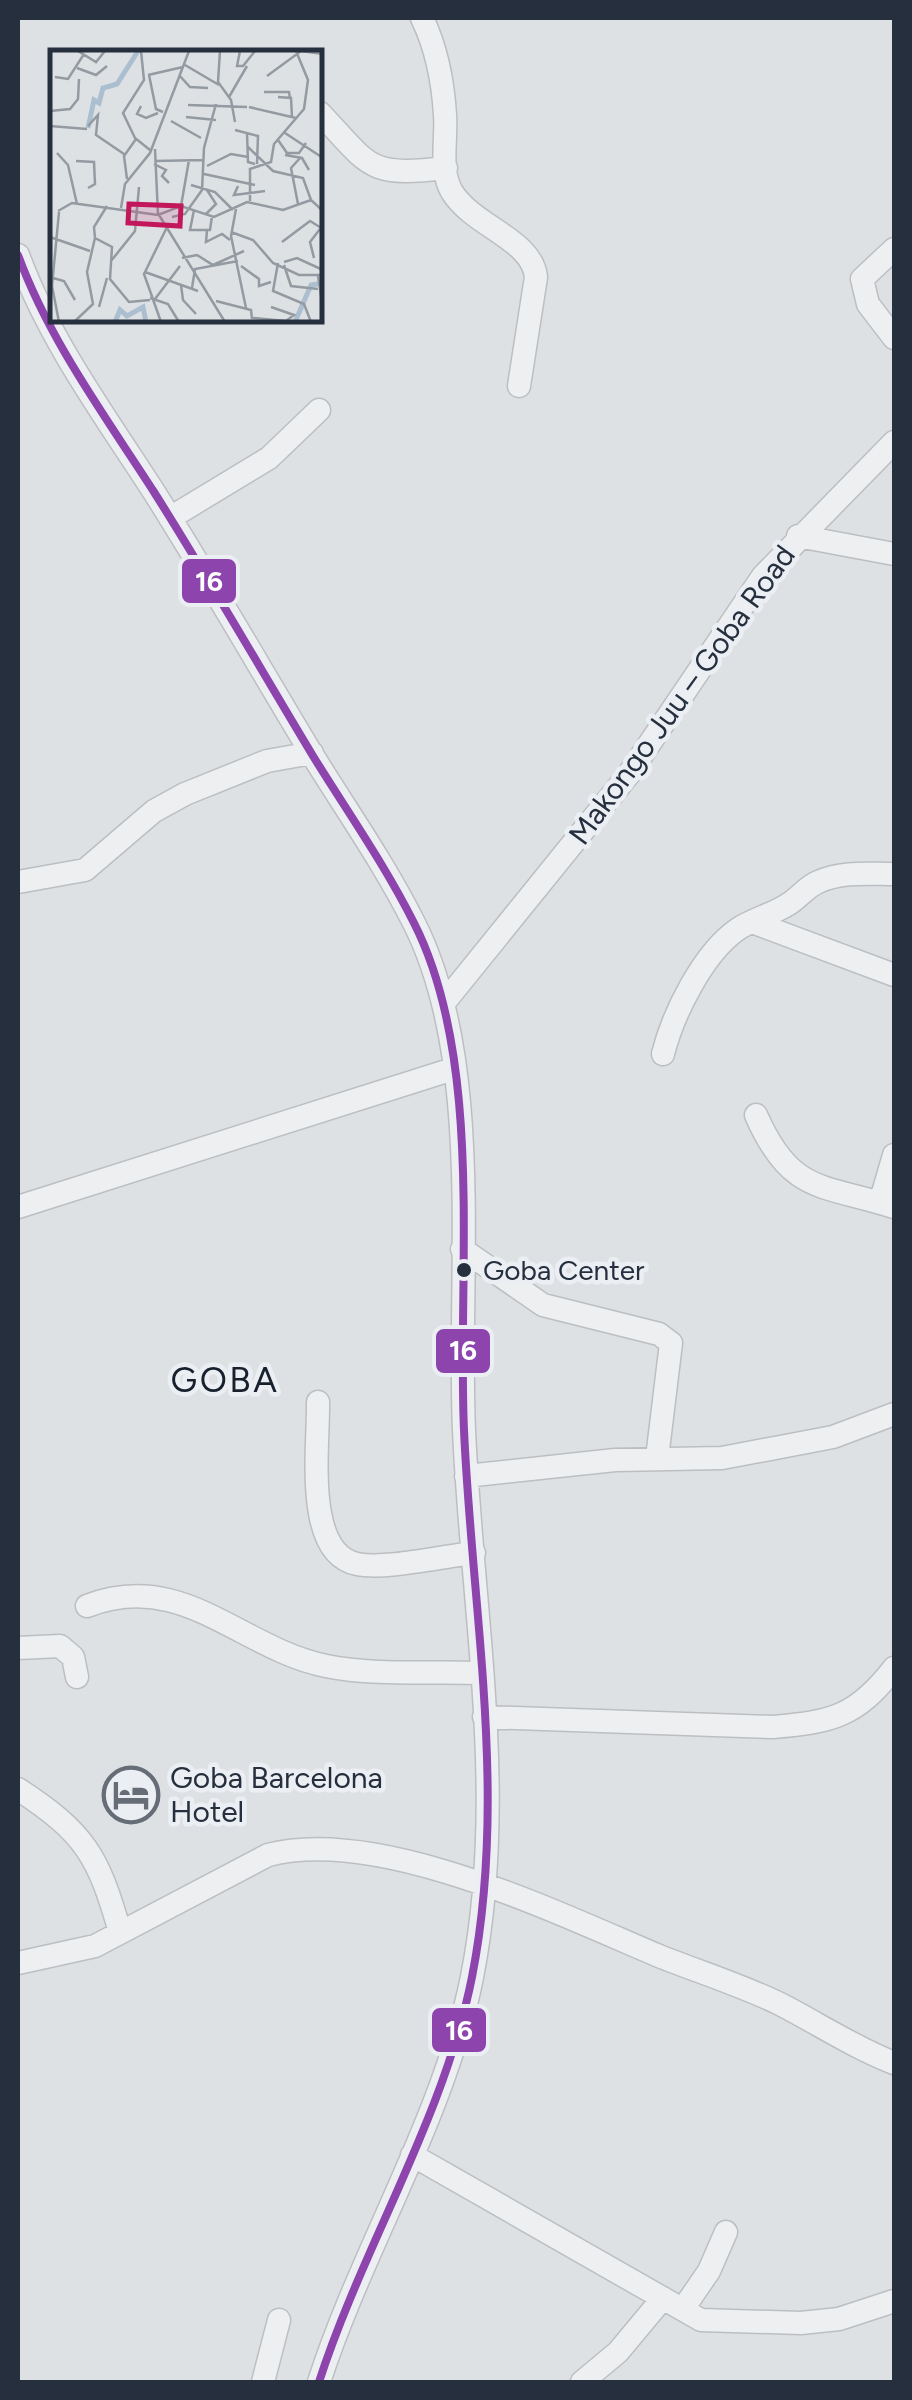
<svg xmlns="http://www.w3.org/2000/svg" width="912" height="2400" viewBox="0 0 912 2400" font-family="Figtree,sans-serif">
  <rect width="100%" height="100%" fill="#dee1e4"/>
  <g fill="none" stroke-linecap="round" stroke-linejoin="round">
    <g stroke="#bcbfc2" stroke-width="25">
      <path id="minor" d="M 422,18 C 437,49 443,81 445,115 C 447,139 439,170 452,192 C 474,227 532,239 536,277 L 519,386
        M 320,113 C 371,167 367,177 446,168
        M 894,249 L 862,279 L 868,304 L 894,338
        M 18,255 C 49,340 105,416 154,492 C 209,579 260,668 313,756 C 347,811 385,865 414,923 C 485,1063 457,1275 464,1430 C 472,1612 508,1795 472,1977 C 444,2118 363,2246 319,2382
        M 170,518 L 269,458 L 319,410
        M 798,536 L 894,554
        M 18,882 L 85,870 L 154,811 L 185,794 L 267,761 L 312,753
        M 752,922 L 894,975
        M 443,1004 L 629,774 L 763,576 L 894,442
        M 663,1054 C 673,1014 703,953 738,929 C 753,919 771,915 787,905 C 798,899 806,887 818,882 C 842,871 869,874 894,874
        M 756,1115 C 791,1195 823,1184 894,1207
        M 880,1203 L 894,1155
        M 18,1207 L 453,1069
        M 462,1249 L 543,1305 L 659,1334 L 671,1343 L 657,1458
        M 318,1402 C 319,1445 303,1553 357,1564 C 386,1570 443,1556 474,1553
        M 466,1476 L 615,1460 L 722,1458 L 833,1437 L 894,1414
        M 87,1606 C 183,1569 239,1648 326,1666 C 375,1676 432,1671 481,1673
        M 18,1648 L 60,1646 L 73,1657 L 77,1677
        M 484,1717 L 773,1727 C 833,1722 857,1716 894,1668
        M 18,1789 C 85,1833 98,1855 120,1932
        M 18,1963 L 95,1946 L 268,1855 C 378,1826 555,1912 659,1956 C 699,1972 741,1985 780,2004 C 819,2024 853,2047 894,2063
        M 412,2155 L 701,2320 L 801,2323 L 839,2319 L 894,2301
        M 683,2309 L 709,2271 L 726,2232
        M 263,2382 L 279,2320
        M 582,2382 L 618,2352 L 663,2298"/>
    </g>
    <use href="#minor" stroke="#edeff1" stroke-width="22"/>
    <g stroke="#ebeff4" stroke-width="15">
      <path id="bus-1" d="M 18,255 C 49,340 105,416 154,492 C 209,579 260,668 313,756 C 347,811 385,865 414,923 C 485,1063 457,1275 464,1430 C 472,1612 508,1795 472,1977 C 444,2118 363,2246 319,2382"/>
    </g>
    <use href="#bus-1" stroke="#8e44ad" stroke-width="8"/>
  </g>
  <defs>
    <g id="hotel-ring" transform="scale(2.875)"><circle r="9.5" fill="#ebeff4" stroke="#666d77" stroke-width="1.5"/><path d="M-6-4.5h1.5V1H6V5H4.5V3h-9V5H-6ZM-4 0a1.8 1.8 0 1 1 3.6 0ZM.5 0V-2.5h3Q6-2.5 6 0Z" fill="#666d77"/></g>
  </defs>
  <g fill-rule="evenodd">
    <use href="#hotel-ring" x="131" y="1795"/>
  </g>
  <circle fill="#252f3d" stroke="#ebeff4" stroke-width="4" cx="464" cy="1270" r="9"/>
  <g text-anchor="middle" stroke-width="9" stroke-linejoin="round" paint-order="stroke">
    <g font-size="28" fill="#252f3d" stroke="#ebeff4" text-anchor="start">
      <text x="483" y="1280">Goba Center</text>
    </g>
    <g font-size="30" fill="#252f3d" stroke="#ebeff4">
      <text transform="translate(682 695) rotate(-54)" y="10">Makongo Juu – Goba Road</text>
    </g>
    <g font-size="30" fill="#252f3d" stroke="#ebeff4" text-anchor="start">
      <text x="170" y="1788">Goba Barcelona<tspan x="170" dy="34">Hotel</tspan></text>
    </g>
    <g font-size="35" letter-spacing="2.5" fill="#18202d" stroke="#ebeff4">
      <text x="225" y="1392">GOBA</text>
    </g>
  </g>
  <g transform="translate(50 50)">
    <rect width="272" height="272" fill="#dee1e4"/>
    <path fill="none" stroke="#abbfd0" stroke-width="5" d="M 38,78 L 44,50 L 49,53 L 53,38 L 67,34 L 88,1M 65,272 L 70,260 L 77,266 L 93,257 L 96,272M 245,272 L 261,235 L 273,233"/>
    <path fill="none" stroke="#949aa1" stroke-width="2.5" d="M 28,1 L 46,12 L 55,1M 91,1 L 94,30 L 73,63 L 85,88 L 100,100M 170,1 L 168,32 L 181,50 L 185,72M 190,1 L 187,16 L 193,16 L 205,1M 135,15 L 169,35M 27,18 L 46,25 L 57,16M 98,25 L 133,17M 99,25 L 106,59 L 113,62M 129,25 L 140,37 L 158,38M 217,26 L 251,1 L 273,4M 5,27 L 18,29 L 34,4M 214,42 L 239,42 L 240,48M 179,47 L 197,16M 228,47 L 241,48 L 242,67M 138,55 L 197,57M 91,56 L 87,64 L 96,68 L 108,63M 199,57 L 246,68M 0,61 L 20,59 L 28,49 L 29,29M 136,67 L 166,70M 121,71 L 151,88M 0,76 L 37,79M 38,76 L 48,65 L 46,85 L 74,104M 185,80 L 208,86 L 207,114M 197,83 L 198,112 L 205,114M 235,83 L 273,108M 228,90 L 237,103 L 249,103 L 256,93M 198,97 L 223,121 L 253,128 L 261,150M 105,99 L 108,165M 7,103 L 18,115 L 27,154M 235,105 L 252,108 L 259,120M 26,111 L 44,112 L 45,134 L 38,138M 105,111 L 154,110M 104,114 L 116,120 L 112,126 L 119,133M 157,116 L 181,104 L 198,107M 154,124 L 205,135M 77,129 L 74,106 L 86,89M 141,135 L 165,142 L 183,160M 188,136 L 184,145 L 215,141M 200,151 L 200,119 L 221,112 L 224,94 L 254,59 L 258,30 L 246,1M 248,154 L 241,118 L 250,108M 57,156 L 44,177 L 45,188 L 62,197 L 60,229 L 79,252 L 100,250M 131,156 L 139,110M 71,158 L 75,134 L 100,103 L 139,1M 186,159 L 181,186 L 196,258M 144,160 L 140,180 L 160,180 L 162,166M 8,161 L 22,153 L 108,165 L 131,156 L 164,167 L 197,152 L 233,160 L 261,150 L 273,161M 9,162 L 2,236 L 9,272M 156,164 L 166,154 L 157,140M 109,165 L 175,272M 122,167 L 135,164 L 152,140 L 154,98 L 166,54M 157,180 L 156,192 L 172,184 L 180,190M 181,182 L 203,190 L 223,213 L 249,225 L 273,225M 0,187 L 40,201M 232,192 L 260,171 L 273,179M 132,208 L 147,205 L 163,215 L 194,201M 264,208 L 260,192 L 270,179M 61,211 L 85,181 L 89,137M 234,212 L 247,208 L 273,220M 228,213 L 223,241 L 254,254 L 261,272M 234,215 L 241,236 L 268,239M 191,216 L 209,229 L 209,236 L 221,232M 95,222 L 148,241M 268,226 L 273,258M 3,228 L 14,231 L 25,250M 131,235 L 133,250 L 146,264M 142,238 L 145,219 L 188,211M 100,248 L 118,254 L 129,272M 105,249 L 130,216M 166,251 L 201,260 L 202,269M 49,257 L 57,228M 203,268 L 236,271 L 244,265 L 221,257M 24,272 L 43,254 L 37,222 L 45,188M 111,272 L 94,224 L 119,173"/>
    <path fill="#c2185b" fill-opacity="0.15" stroke="#c2185b" stroke-width="5" d="M 79,154 L 131,156 L 130,176 L 78,173 Z"/>
    <rect width="272" height="272" fill="none" stroke="#252f3d" stroke-width="5"/>
  </g>
  <g stroke="#ebeff4" stroke-width="4">
    <rect x="180" y="557" width="58" height="48" rx="10" fill="#8e44ad"/>
    <rect x="434" y="1327" width="58" height="48" rx="10" fill="#8e44ad"/>
    <rect x="430" y="2006" width="58" height="48" rx="10" fill="#8e44ad"/>
  </g>
  <g font-size="28" text-anchor="middle" font-weight="bold" fill="#fff">
    <text x="209" y="591">16</text>
    <text x="463" y="1360">16</text>
    <text x="459" y="2040">16</text>
  </g>
  <rect width="912" height="2400" fill="none" stroke="#252f3d" stroke-width="40"/>
</svg>
